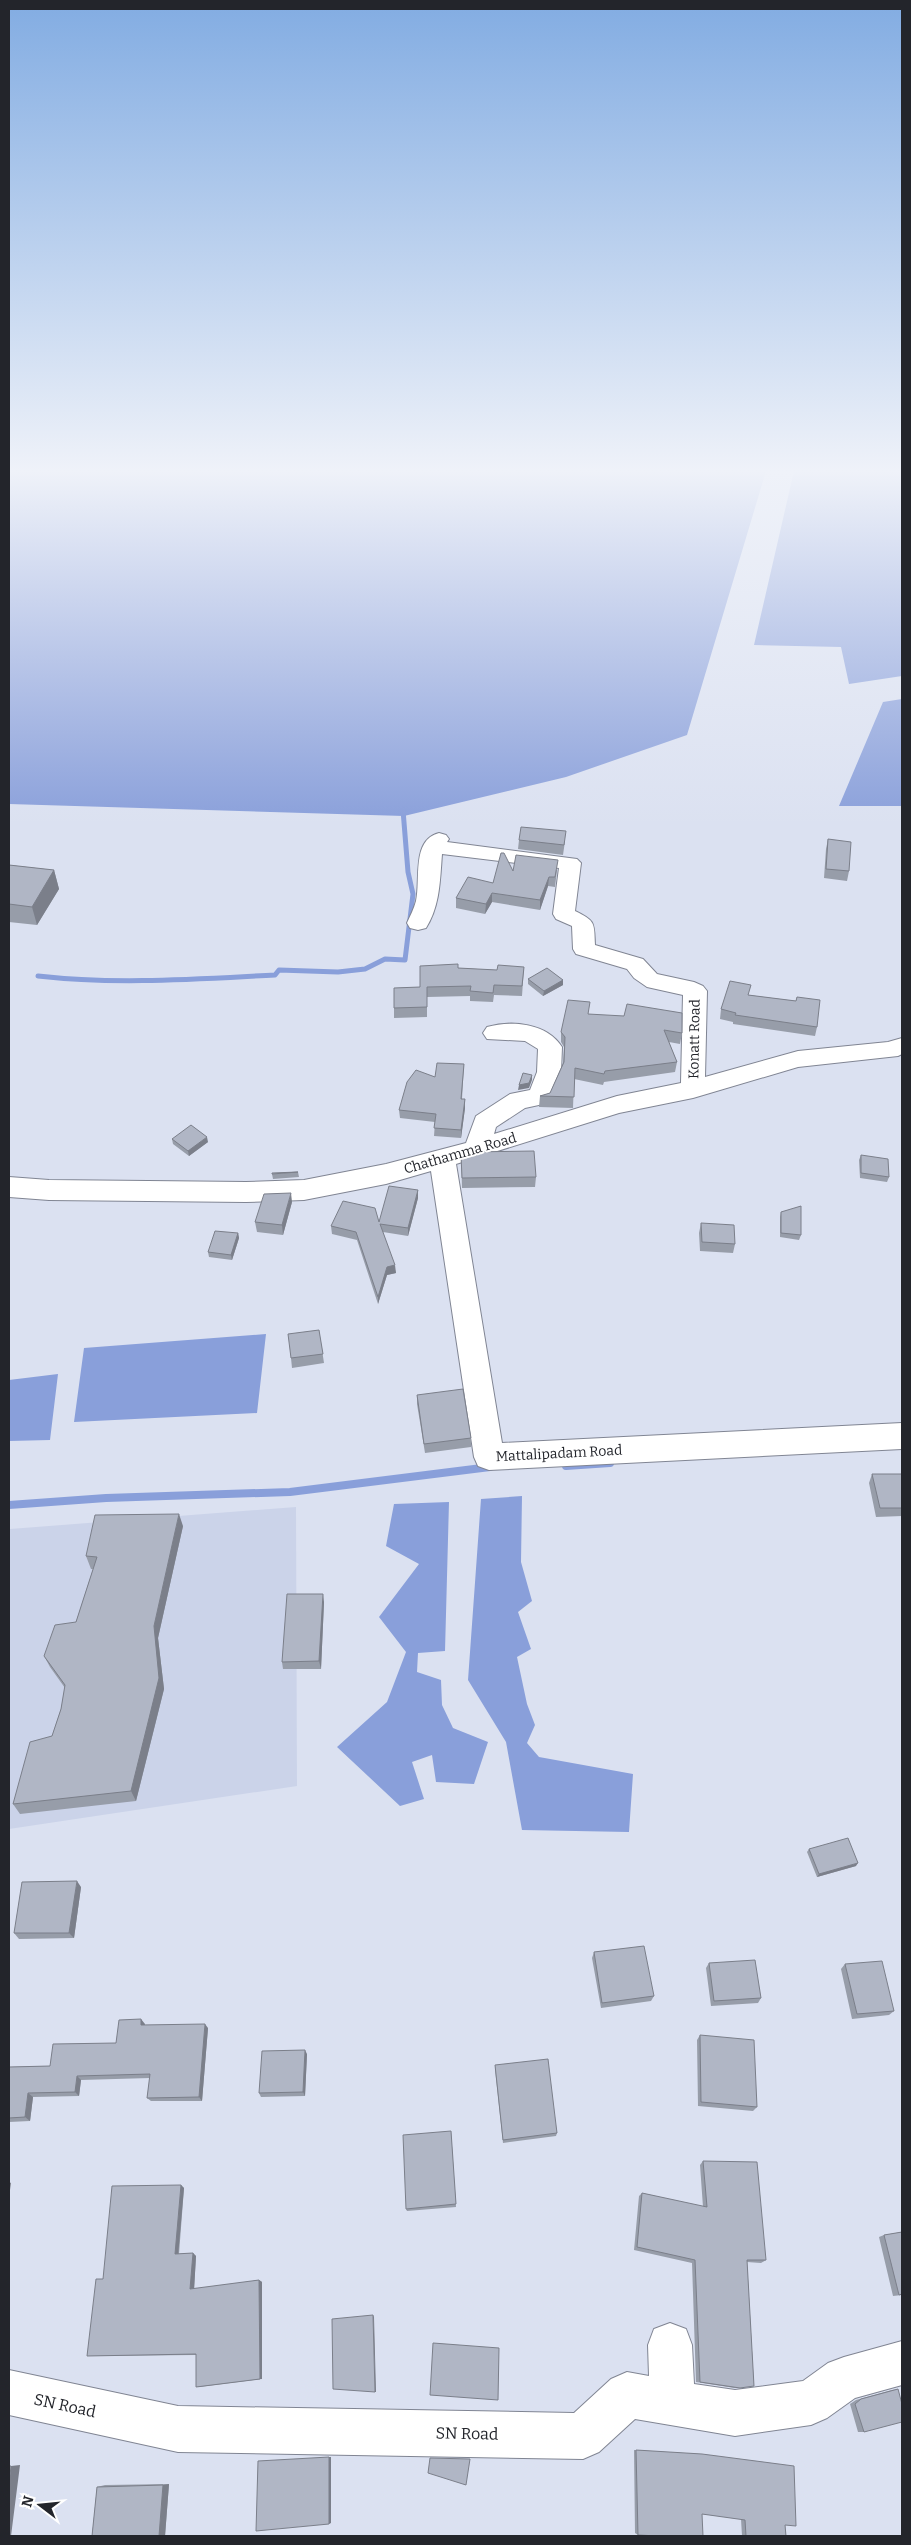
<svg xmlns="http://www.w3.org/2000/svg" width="911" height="2545" viewBox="0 0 911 2545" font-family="Bitter,serif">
  <rect width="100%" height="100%" fill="#dbe1f1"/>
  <path fill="#cbd3e9" d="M 296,1507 L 297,1786 L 9,1829 L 10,1529 Z"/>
  <path fill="#899fda" d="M 9,471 L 766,471 L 687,735 L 566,777 L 404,816 L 9,804 Z
    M 794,471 L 902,471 L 902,676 L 849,684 L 841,647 L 754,645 Z
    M 902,699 L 902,806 L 839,806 L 883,702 Z
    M 266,1334 L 257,1413 L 74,1422 L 84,1348 Z
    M 58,1374 L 50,1440 L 9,1441 L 9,1380 Z
    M 522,1496 L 521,1562 L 532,1601 L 518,1612 L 531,1649 L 517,1657 L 527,1704 L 535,1725 L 527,1743 L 539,1757 L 633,1774 L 629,1832 L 522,1830 L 506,1742 L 468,1680 L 481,1499 Z
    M 449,1502 L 445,1651 L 418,1653 L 417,1672 L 441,1680 L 442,1705 L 453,1728 L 488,1742 L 474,1784 L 436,1782 L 432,1755 L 412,1762 L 424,1799 L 400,1806 L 337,1747 L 387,1702 L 406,1652 L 379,1617 L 419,1564 L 386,1546 L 394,1504 Z"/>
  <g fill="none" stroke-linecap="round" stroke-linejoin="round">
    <path stroke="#899fda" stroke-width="5" d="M 38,976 C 117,985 196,979 275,975 L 279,970 L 338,972 L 365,969 L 385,959 L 405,960 L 413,894 L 408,872 L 403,810"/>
    <path stroke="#899fda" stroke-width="8" d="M 566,1466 L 610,1463
      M 9,1505 L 106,1498 L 290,1492 L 490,1467"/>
    <g stroke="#808593" stroke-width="2">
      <path id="minor" d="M 439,833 L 446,835 L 449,839 L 447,842 L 577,859 L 581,863 L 575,911 C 596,921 594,923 595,945 L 643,959 L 657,974 L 694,982 L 703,986 L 707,991 L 705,1077 L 798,1051 L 888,1042 L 902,1038 L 902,1054 L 898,1056 L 798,1067 L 693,1098 L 619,1113 L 456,1164 L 502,1443 L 902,1423 L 902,1449 L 489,1470 L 478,1466 L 474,1457 L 431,1171 L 386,1184 L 304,1200 L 246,1202 L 49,1200 L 9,1197 L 9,1177 L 49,1180 L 246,1182 L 304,1180 L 386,1164 L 466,1143 L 476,1116 L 510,1094 L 530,1090 L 537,1072 L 538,1049 L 525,1041 L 487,1039 L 483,1033 L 487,1027 C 512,1020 547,1023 562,1047 L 561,1072 L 548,1103 L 525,1108 L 496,1127 L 494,1134 L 617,1096 L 681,1083 L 683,995 L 647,987 L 634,978 L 627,969 L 576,954 L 573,949 L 572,926 L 556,919 L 553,914 L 559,868 L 442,854 C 440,880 440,906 426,928 L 418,930 L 410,928 L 407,923 C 410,916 414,909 416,901 C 421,880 411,840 439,833 Z
        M 670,2323 L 686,2329 L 692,2345 L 694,2384 L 735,2390 L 803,2381 L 828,2363 L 844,2357 L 902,2341 L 902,2385 L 855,2398 L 827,2418 L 811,2425 L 735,2436 L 635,2419 L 599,2452 L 583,2459 L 178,2452 L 9,2415 L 9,2370 L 178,2406 L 574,2413 L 611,2379 L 627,2372 L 649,2376 L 648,2345 L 654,2329 Z"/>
    </g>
    <use href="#minor" fill="#fff" fill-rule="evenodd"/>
  </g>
  <path fill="#979da9" d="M 828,839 L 849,871 L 847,881 L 824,878 L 826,849 Z
    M 519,840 L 565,841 L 563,855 L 518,849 Z
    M 9,865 L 54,870 L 59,889 L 37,925 L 9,922 Z
    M 557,870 L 555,887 L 548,886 L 540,910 L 492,902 L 485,914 L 456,908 L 456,898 L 493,883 L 513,871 Z
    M 524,967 L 522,996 L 494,995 L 493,1002 L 470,1001 L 470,996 L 427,997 L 427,1017 L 394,1018 L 394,988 L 420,987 L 458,968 L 497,970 Z
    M 528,979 L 563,980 L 563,985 L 543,996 L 528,984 Z
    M 749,995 L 796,1001 L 797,997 L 817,1027 L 815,1036 L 733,1024 L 733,1022 L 720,1019 L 721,1009 Z
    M 589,1014 L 682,1033 L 680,1044 L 669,1042 L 677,1062 L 675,1072 L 604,1082 L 603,1085 L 574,1079 L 573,1108 L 539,1107 L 540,1096 L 550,1093 L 563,1063 L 564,1047 L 561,1042 L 561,1032 Z
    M 464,1064 L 462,1099 L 465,1099 L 465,1108 L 461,1138 L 434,1136 L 435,1122 L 400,1118 L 399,1110 L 435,1077 Z
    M 172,1139 L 208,1142 L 189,1156 L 173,1144 Z
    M 461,1155 L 536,1177 L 535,1187 L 462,1188 Z
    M 861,1155 L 889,1177 L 887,1182 L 860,1178 L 859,1160 Z
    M 298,1172 L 299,1177 L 273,1179 L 272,1174 Z
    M 418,1190 L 418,1198 L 408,1236 L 383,1232 L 396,1273 L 387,1275 L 378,1304 L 357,1240 L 332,1234 L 331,1226 L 379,1222 Z
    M 292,1202 L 283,1235 L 257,1232 L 255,1222 Z
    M 781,1212 L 801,1235 L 799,1240 L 780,1237 L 780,1217 Z
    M 701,1223 L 735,1244 L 733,1253 L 700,1251 L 699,1233 Z
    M 238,1233 L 239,1238 L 232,1260 L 209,1257 L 208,1252 Z
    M 319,1330 L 324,1363 L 292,1368 L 291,1358 Z
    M 417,1395 L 471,1438 L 471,1447 L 425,1453 L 417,1404 Z
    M 872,1474 L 902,1474 L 902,1516 L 876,1517 L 869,1483 Z
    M 183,1526 L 158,1638 L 164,1689 L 136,1801 L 20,1814 L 13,1804 L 52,1736 L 61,1709 L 65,1688 L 50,1667 L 44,1656 L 76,1622 L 93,1569 L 91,1569 L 86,1556 Z
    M 324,1602 L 321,1669 L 283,1669 L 282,1662 Z
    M 809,1849 L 856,1866 L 817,1877 L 807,1852 Z
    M 81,1887 L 74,1938 L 19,1939 L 14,1933 Z
    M 594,1952 L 654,1996 L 651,2001 L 601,2008 L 592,1958 Z
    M 709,1963 L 761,1998 L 758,2003 L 711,2006 L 706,1968 Z
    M 845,1964 L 894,2011 L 889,2015 L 852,2019 L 841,1969 Z
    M 145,2024 L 145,2025 L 208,2028 L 202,2101 L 151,2101 L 147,2098 L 150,2078 L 81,2080 L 79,2096 L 33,2097 L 30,2121 L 9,2122 L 9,2067 L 50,2066 L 116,2043 Z
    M 700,2035 L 757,2107 L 753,2111 L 698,2106 L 697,2040 Z
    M 307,2054 L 305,2096 L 261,2097 L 259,2093 Z
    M 495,2065 L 557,2133 L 556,2136 L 503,2143 L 495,2069 Z
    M 451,2131 L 456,2207 L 407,2211 L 406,2209 Z
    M 703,2161 L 766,2260 L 761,2263 L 747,2262 L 754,2386 L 735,2388 L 696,2382 L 692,2263 L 634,2250 L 639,2196 L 642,2193 L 703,2207 L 700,2165 Z
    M 181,2185 L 184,2188 L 179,2254 L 193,2253 L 196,2256 L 194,2289 L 259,2280 L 262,2282 L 262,2379 L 199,2387 L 196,2387 L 196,2355 L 92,2356 L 87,2356 L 103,2279 Z
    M 902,2232 L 902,2295 L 893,2296 L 879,2237 L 884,2235 Z
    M 898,2389 L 864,2432 L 858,2432 L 850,2404 L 856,2400 L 892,2390 Z
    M 634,2450 L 699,2454 L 785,2525 L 786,2536 L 742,2536 L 741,2519 L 702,2514 L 638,2535 L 635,2533 Z
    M 169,2484 L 165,2536 L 92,2536 L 97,2487 L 105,2485 Z"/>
  <path fill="#7b7f8a" d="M 54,870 L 59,889 L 37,925 L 32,907 Z
    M 549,877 L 548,886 L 540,910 L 540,900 Z
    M 492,893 L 492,902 L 485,914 L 486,904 Z
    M 563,980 L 563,985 L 543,996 L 544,991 Z
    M 532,1075 L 532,1080 L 529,1088 L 518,1090 L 519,1085 Z
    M 465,1099 L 465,1108 L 461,1138 L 461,1130 Z
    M 207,1137 L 208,1142 L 189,1156 L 188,1151 Z
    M 418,1190 L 418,1198 L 408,1236 L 408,1228 Z
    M 291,1193 L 292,1202 L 283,1235 L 282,1225 Z
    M 238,1233 L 239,1238 L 232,1260 L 231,1255 Z
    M 395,1265 L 396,1273 L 387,1275 L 378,1304 L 378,1297 L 387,1267 Z
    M 179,1514 L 183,1526 L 158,1638 L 164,1689 L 136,1801 L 131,1791 L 154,1626 Z
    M 323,1594 L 324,1602 L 321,1669 L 319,1661 Z
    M 858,1863 L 856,1866 L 817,1877 L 819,1874 Z
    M 77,1881 L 81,1887 L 74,1938 L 69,1933 Z
    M 141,2019 L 145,2024 L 144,2029 L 141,2025 Z
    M 205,2024 L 208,2028 L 202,2101 L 199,2097 Z
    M 305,2050 L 307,2054 L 305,2096 L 303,2092 Z
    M 77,2076 L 81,2080 L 79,2096 L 75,2092 Z
    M 28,2093 L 33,2097 L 30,2121 L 25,2117 Z
    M 9,2182 L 11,2183 L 9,2197 Z
    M 181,2185 L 184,2188 L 178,2256 L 175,2254 Z
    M 193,2253 L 196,2256 L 194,2291 L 190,2289 Z
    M 259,2280 L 262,2282 L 262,2379 L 260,2379 Z
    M 373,2315 L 374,2317 L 376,2392 L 375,2392 Z
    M 329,2457 L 331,2457 L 331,2523 L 329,2524 Z
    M 20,2465 L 11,2536 L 9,2536 L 9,2485 L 11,2466 Z
    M 169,2484 L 165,2536 L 159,2536 L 163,2485 Z"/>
  <path fill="#b0b6c5" stroke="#7b7f8a" d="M 521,827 L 566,831 L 564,845 L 519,840 Z
    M 828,839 L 851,842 L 849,871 L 826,869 Z
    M 501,853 L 504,853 L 513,871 L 516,855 L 558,860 L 555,877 L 549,877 L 540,900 L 492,893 L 486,904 L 456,898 L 468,877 L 493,883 Z
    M 9,865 L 54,870 L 32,907 L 9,904 Z
    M 458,964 L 458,968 L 497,970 L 498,965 L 524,967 L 522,986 L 494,985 L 493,993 L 470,991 L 471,986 L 427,987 L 427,1007 L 394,1008 L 394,988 L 420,987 L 420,966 Z
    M 547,968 L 563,980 L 544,991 L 528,979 Z
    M 730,981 L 751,985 L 748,995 L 796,1001 L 797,997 L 820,1000 L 817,1027 L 735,1015 L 736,1013 L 721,1009 Z
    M 568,1000 L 590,1002 L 588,1014 L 624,1016 L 627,1004 L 682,1013 L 682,1033 L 664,1030 L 677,1062 L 605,1071 L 604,1074 L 575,1068 L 574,1097 L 540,1096 L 550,1093 L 564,1062 L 565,1037 L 561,1032 Z
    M 437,1063 L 464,1064 L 461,1099 L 465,1099 L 461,1130 L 434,1128 L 436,1114 L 399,1110 L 407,1082 L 416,1070 L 435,1077 Z
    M 523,1073 L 532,1075 L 529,1083 L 519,1085 Z
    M 191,1125 L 207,1137 L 188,1151 L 172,1139 Z
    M 534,1151 L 536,1177 L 462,1178 L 461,1155 L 469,1152 Z
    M 861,1155 L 888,1159 L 889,1177 L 861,1173 Z
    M 298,1172 L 272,1174 L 272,1173 Z
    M 389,1186 L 418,1190 L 408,1228 L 380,1224 L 395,1265 L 387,1267 L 378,1297 L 356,1232 L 331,1226 L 343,1201 L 375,1208 L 379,1222 Z
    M 291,1193 L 282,1225 L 255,1222 L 264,1194 Z
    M 801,1206 L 801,1235 L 781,1233 L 781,1212 Z
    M 701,1223 L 734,1225 L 735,1244 L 702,1242 Z
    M 215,1231 L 238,1233 L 231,1255 L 208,1252 Z
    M 319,1330 L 323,1354 L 291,1358 L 288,1334 Z
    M 463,1389 L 471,1438 L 424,1444 L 417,1395 Z
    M 872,1474 L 902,1474 L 902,1508 L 880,1508 Z
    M 179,1514 L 154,1626 L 159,1678 L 131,1791 L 13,1804 L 30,1742 L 52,1736 L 61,1709 L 65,1685 L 44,1656 L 55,1625 L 76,1622 L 97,1557 L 86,1556 L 95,1515 Z
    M 287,1594 L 323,1594 L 319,1661 L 282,1662 Z
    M 848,1838 L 858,1863 L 819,1874 L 809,1849 Z
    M 77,1881 L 69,1933 L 14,1933 L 22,1882 Z
    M 644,1946 L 654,1996 L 602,2003 L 594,1952 Z
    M 755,1960 L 761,1998 L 714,2001 L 709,1963 Z
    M 882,1961 L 894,2011 L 857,2014 L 845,1964 Z
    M 141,2019 L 141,2025 L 205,2024 L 199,2097 L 147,2098 L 150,2074 L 77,2076 L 75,2092 L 28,2093 L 25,2117 L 9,2118 L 9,2067 L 50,2066 L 53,2044 L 116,2043 L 119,2020 Z
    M 700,2035 L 754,2040 L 757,2107 L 701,2102 Z
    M 305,2050 L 303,2092 L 259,2093 L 262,2051 Z
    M 548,2059 L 557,2133 L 503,2140 L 495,2065 Z
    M 451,2131 L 456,2204 L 406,2209 L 403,2135 Z
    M 703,2161 L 757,2162 L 766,2260 L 747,2260 L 754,2386 L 740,2388 L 700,2382 L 695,2260 L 637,2247 L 642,2193 L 707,2207 Z
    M 181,2185 L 175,2254 L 193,2253 L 190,2289 L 259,2280 L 260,2379 L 196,2387 L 196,2354 L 87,2356 L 96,2279 L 103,2279 L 112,2186 Z
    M 902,2232 L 902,2294 L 899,2295 L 884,2235 Z
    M 373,2315 L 375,2392 L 333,2389 L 332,2319 Z
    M 433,2343 L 499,2348 L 498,2400 L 430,2395 Z
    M 898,2389 L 902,2404 L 902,2422 L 864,2432 L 855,2404 L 861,2399 Z
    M 636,2450 L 702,2454 L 794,2466 L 796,2526 L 785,2525 L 786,2536 L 746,2536 L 745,2520 L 702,2514 L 703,2536 L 658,2536 L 638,2535 Z
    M 329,2457 L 329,2524 L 256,2531 L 258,2461 Z
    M 430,2458 L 470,2459 L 466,2485 L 428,2473 Z
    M 9,2466 L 11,2466 L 9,2485 Z
    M 163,2485 L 159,2536 L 92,2536 L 97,2487 Z"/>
  <linearGradient id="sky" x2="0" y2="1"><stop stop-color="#82ace2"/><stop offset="0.57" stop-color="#eff2f9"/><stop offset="1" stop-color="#eff2f9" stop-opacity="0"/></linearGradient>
  <rect width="911" height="827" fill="url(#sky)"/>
  <g text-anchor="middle" stroke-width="4" stroke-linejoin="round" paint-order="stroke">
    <g font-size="14" fill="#23252b" stroke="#fff">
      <text transform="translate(694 1039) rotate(-89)" y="5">Konatt Road</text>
      <text transform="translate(460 1153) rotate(-16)" y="5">Chathamma Road</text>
      <text transform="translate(559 1453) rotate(-3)" y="5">Mattalipadam Road</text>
    </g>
    <g font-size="16" fill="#23252b" stroke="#fff">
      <text transform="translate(65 2405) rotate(12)" y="6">SN Road</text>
      <text transform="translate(467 2433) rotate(1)" y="6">SN Road</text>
    </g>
  </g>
  <rect width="911" height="2545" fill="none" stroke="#23252b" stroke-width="20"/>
  <g transform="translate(40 2505) rotate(286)" stroke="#ffffff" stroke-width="4" paint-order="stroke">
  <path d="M0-4L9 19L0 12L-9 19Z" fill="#23252b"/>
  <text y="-8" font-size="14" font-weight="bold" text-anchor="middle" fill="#23252b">N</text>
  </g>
</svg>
